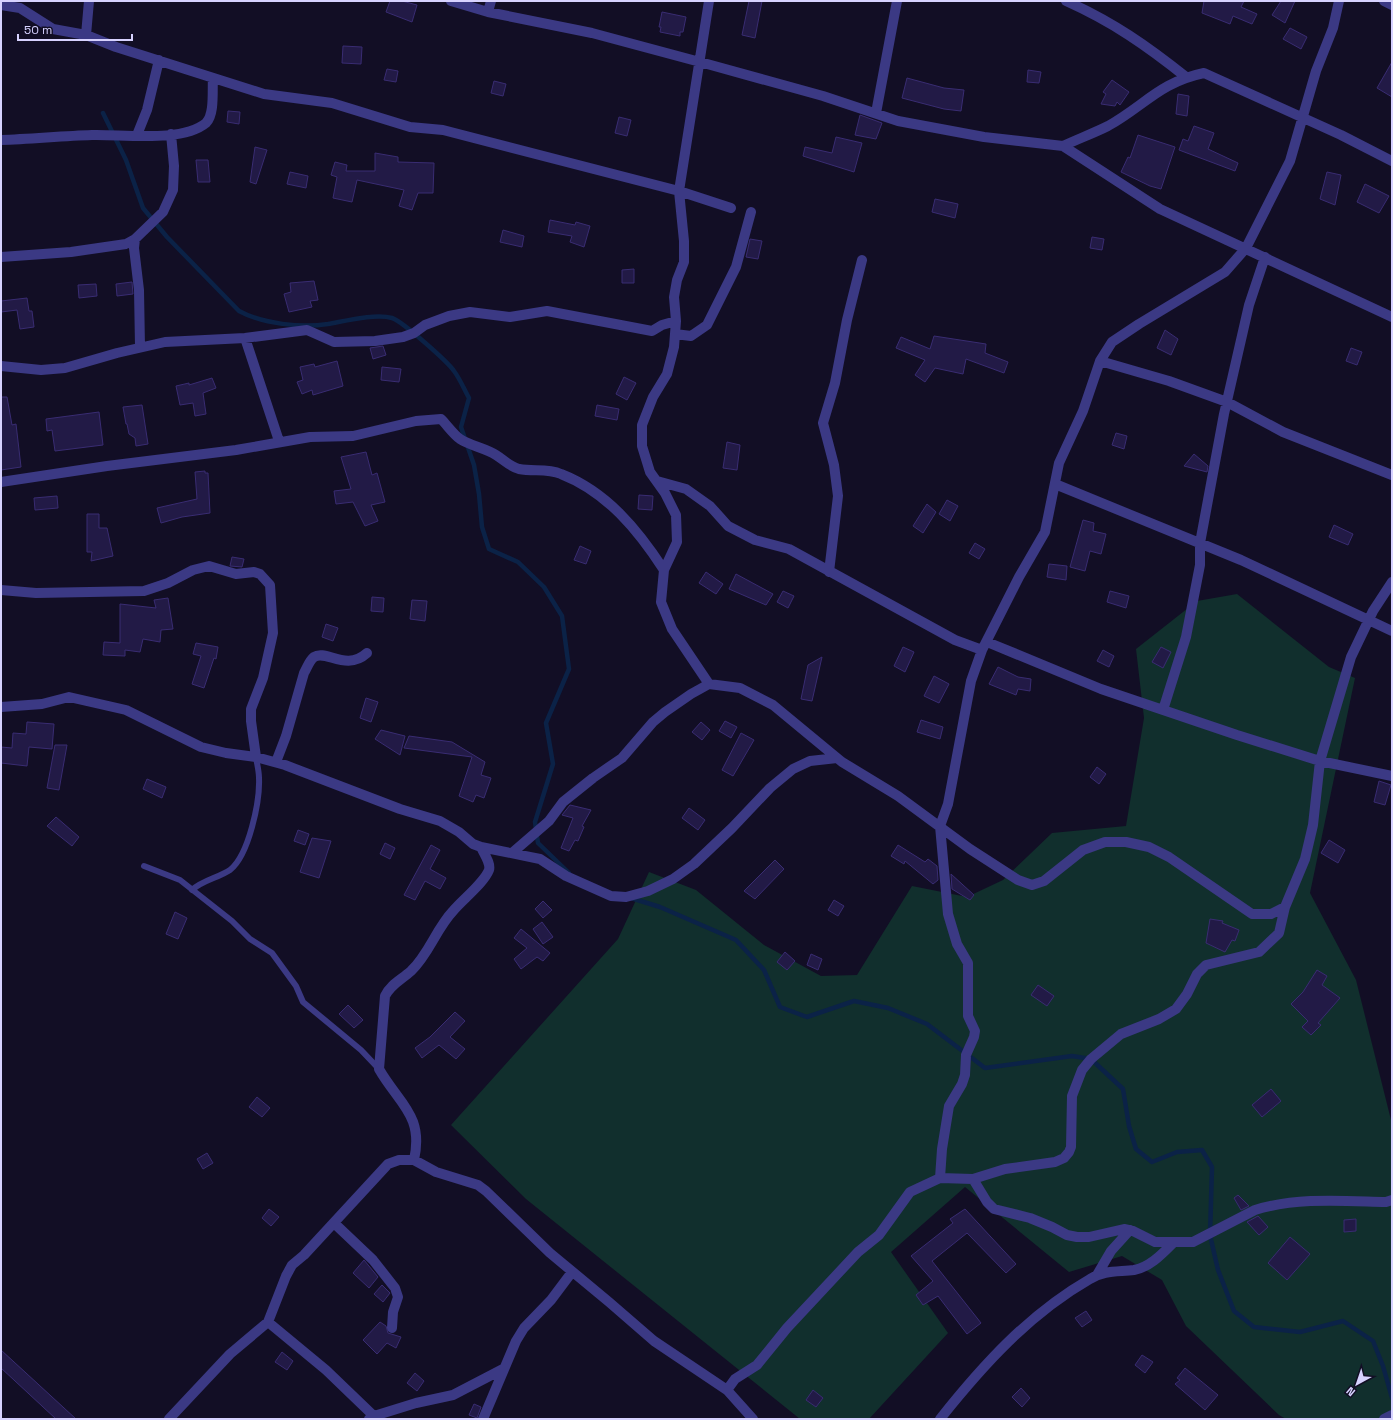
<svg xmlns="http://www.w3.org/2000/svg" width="1393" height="1420" viewBox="0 0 1393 1420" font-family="'Space Grotesk',sans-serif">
  <rect width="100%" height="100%" fill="#120e25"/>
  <path fill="#112f2d" d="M 1237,594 L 1329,667 L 1355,678 L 1310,893 L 1356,980 L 1392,1124 L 1392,1419 L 1286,1419 L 1279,1415 L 1186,1326 L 1162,1280 L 1122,1256 L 1069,1272 L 965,1187 L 891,1252 L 948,1333 L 869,1419 L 800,1419 L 526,1199 L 451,1125 L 618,939 L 649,872 L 696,890 L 764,945 L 821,976 L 857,975 L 912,886 L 967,897 L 1003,880 L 1052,833 L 1126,826 L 1144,718 L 1136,649 L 1197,601 Z"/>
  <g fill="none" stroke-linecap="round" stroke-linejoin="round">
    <path stroke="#0b2247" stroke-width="4.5" d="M 103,113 L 126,160 L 143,208 L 167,237 L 239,311 C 263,324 301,328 328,324 C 345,321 376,313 392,318 C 402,321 448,362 454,371 C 460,379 464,389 469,398 L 461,427 L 474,465 L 479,494 L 482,527 L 489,549 L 518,562 L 544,587 L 562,616 L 569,669 L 546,723 L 553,764 L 535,822 L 538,843 L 569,873
      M 631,898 L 660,907 L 736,940 L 764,970 L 780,1007 L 807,1017 L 854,1001 L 888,1008 L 927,1024 L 985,1068 L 1072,1056 L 1091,1059 L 1123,1089 L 1129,1126 L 1136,1149 L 1152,1162 L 1177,1152 L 1202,1150 L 1212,1167 L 1210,1235 L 1218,1270 L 1234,1311 L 1254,1327 L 1300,1332 L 1343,1321 L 1373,1341 L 1383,1366 L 1392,1398"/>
  </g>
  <path fill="#221a46" stroke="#392c72" d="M 390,1 L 402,1 L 417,5 L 412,22 L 386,12 Z
    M 749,1 L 762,1 L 755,38 L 742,35 Z
    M 1204,1 L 1244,1 L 1241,7 L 1257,14 L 1252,24 L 1233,16 L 1230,24 L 1202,13 Z
    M 1281,1 L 1295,1 L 1285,23 L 1272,15 Z
    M 662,12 L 686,17 L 683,32 L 680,32 L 680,36 L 660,32 L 661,27 L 659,27 Z
    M 1290,28 L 1307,37 L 1301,49 L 1283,39 Z
    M 343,46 L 362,47 L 361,64 L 342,63 Z
    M 1392,62 L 1392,97 L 1377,88 Z
    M 387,69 L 398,71 L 396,82 L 384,80 Z
    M 1028,70 L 1041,72 L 1039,83 L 1027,82 Z
    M 907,78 L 944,88 L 964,90 L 961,111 L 944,109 L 902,98 Z
    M 1112,80 L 1129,92 L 1120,105 L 1117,102 L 1115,106 L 1101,104 L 1106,94 L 1103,92 Z
    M 494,81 L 506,84 L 503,96 L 491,93 Z
    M 1178,94 L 1189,96 L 1187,116 L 1176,114 Z
    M 228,111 L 240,112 L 239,124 L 227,122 Z
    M 860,115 L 882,123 L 876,139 L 855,135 Z
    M 619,117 L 631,120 L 627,136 L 615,133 Z
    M 1194,126 L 1214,133 L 1208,149 L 1238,163 L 1235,171 L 1179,150 L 1183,139 L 1188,141 Z
    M 1138,135 L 1175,147 L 1161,189 L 1150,186 L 1121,172 L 1128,157 L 1130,158 Z
    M 836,137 L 862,143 L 854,172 L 803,156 L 805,147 L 832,153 Z
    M 255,147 L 267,150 L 256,184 L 250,182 Z
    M 375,153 L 398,157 L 398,162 L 434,163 L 433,193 L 418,193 L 412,210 L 399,206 L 404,190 L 357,180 L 352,202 L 333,198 L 337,177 L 331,175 L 335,162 L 347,165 L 346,171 L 375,171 Z
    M 196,160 L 208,160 L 210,182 L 198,182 Z
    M 290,172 L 308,176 L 306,188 L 287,184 Z
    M 1327,172 L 1341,175 L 1335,205 L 1320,199 Z
    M 1365,184 L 1389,196 L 1379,213 L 1357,202 Z
    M 935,199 L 958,204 L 955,218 L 932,212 Z
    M 550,220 L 575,225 L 576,222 L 590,226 L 584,247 L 570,242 L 572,236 L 548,232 Z
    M 503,230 L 524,236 L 522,247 L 500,242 Z
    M 1092,237 L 1104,239 L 1102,250 L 1090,248 Z
    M 750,239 L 762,241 L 758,259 L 746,257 Z
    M 634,269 L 634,283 L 622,283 L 622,270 Z
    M 314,281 L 318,300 L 310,301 L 312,307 L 289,312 L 284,294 L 291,292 L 290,283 Z
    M 132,282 L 133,294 L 117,296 L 116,284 Z
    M 96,284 L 97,296 L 79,298 L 78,285 Z
    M 27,298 L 29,311 L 32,311 L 34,327 L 20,329 L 17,310 L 1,312 L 1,301 Z
    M 1165,330 L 1178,339 L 1171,355 L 1157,348 Z
    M 934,336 L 986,344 L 985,353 L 1008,362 L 1004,373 L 966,359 L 963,374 L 935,368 L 925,382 L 915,375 L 925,360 L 896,348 L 901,337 L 930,349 Z
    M 383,346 L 386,355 L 373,359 L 370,348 Z
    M 1351,348 L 1362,352 L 1357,365 L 1346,361 Z
    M 337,361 L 343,386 L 313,395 L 312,390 L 302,394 L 297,382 L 303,380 L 300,367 L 314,364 L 315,367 Z
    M 382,367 L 401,369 L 399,382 L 381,380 Z
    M 624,377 L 636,383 L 627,400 L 616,394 Z
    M 212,378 L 216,388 L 203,393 L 206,414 L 195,416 L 193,403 L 180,405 L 176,386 L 189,383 L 189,385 Z
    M 1,397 L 7,397 L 12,425 L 16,424 L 21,467 L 1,470 Z
    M 142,405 L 148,444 L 136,446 L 135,438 L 129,434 L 127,424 L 126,424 L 123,407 Z
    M 597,405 L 619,409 L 617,420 L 595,416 Z
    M 99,412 L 103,445 L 55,451 L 52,430 L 47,431 L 46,419 Z
    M 1116,433 L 1127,436 L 1124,449 L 1112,445 Z
    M 727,442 L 740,445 L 737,470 L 723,468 Z
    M 366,452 L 372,475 L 377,473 L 385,502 L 371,505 L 378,521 L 365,526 L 353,502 L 336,504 L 334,491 L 351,489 L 341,457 Z
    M 1194,454 L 1208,466 L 1207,472 L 1184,466 Z
    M 205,471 L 205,473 L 208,473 L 210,513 L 182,517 L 161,523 L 157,508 L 197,499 L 195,472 Z
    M 639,495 L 653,496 L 652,510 L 638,509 Z
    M 57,496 L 58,508 L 35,510 L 34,498 Z
    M 947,500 L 958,506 L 950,521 L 939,514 Z
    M 927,504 L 936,512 L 923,533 L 913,526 Z
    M 87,514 L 99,514 L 99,528 L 107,528 L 113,556 L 91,561 L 92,552 L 87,552 Z
    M 1083,520 L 1094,523 L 1093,531 L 1106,534 L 1101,554 L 1090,551 L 1085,571 L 1070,567 Z
    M 1334,525 L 1353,534 L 1348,545 L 1329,537 Z
    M 975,543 L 985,549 L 979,559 L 969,553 Z
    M 580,546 L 591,551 L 586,564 L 574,560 Z
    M 232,557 L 244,559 L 242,567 L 230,566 Z
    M 1049,564 L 1067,566 L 1066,580 L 1047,577 Z
    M 706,572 L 723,584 L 716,594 L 699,583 Z
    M 736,574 L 773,594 L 766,605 L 729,589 Z
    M 783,591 L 794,596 L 788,608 L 777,602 Z
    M 1110,591 L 1129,596 L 1126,608 L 1107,602 Z
    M 372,597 L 384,598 L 383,612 L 371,611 Z
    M 168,598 L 173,629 L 161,630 L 160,642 L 143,639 L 140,652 L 125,650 L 125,656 L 103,655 L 104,642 L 120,643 L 120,604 L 156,608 L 154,600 Z
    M 412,600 L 427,601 L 425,621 L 410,619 Z
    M 326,624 L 338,628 L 333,641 L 322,637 Z
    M 196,643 L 218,647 L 216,659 L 214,658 L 204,688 L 192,684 L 201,656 L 193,654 Z
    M 903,647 L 914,652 L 905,672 L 894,666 Z
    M 1161,647 L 1171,652 L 1163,668 L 1152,662 Z
    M 1103,650 L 1114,656 L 1109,667 L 1097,661 Z
    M 822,657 L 812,701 L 801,699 L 808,665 Z
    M 998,667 L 1018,677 L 1031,679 L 1030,691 L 1018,689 L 1016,695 L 989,684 Z
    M 934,676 L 949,684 L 939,703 L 924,696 Z
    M 366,698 L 378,702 L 371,722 L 360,718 Z
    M 921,720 L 943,727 L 940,739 L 917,732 Z
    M 725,721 L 737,727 L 731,738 L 719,731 Z
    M 27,722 L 54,724 L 52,749 L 29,747 L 27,766 L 1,763 L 1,747 L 12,748 L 13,733 L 26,734 Z
    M 701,722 L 710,730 L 702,740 L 692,732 Z
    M 381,730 L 405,736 L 400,755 L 375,739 Z
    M 741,733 L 754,740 L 733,776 L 722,770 Z
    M 409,736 L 452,742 L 485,762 L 481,775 L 491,778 L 484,798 L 476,795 L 473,802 L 459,796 L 472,757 L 404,748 Z
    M 55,745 L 67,745 L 59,790 L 47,788 Z
    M 1097,767 L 1106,774 L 1099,784 L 1090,777 Z
    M 147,779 L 166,787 L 162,798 L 143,789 Z
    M 1379,781 L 1391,785 L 1385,805 L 1374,802 Z
    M 570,805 L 591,810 L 582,826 L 584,827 L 578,841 L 575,840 L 569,851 L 561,848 L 573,818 L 562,815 Z
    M 689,808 L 705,820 L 698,830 L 682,818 Z
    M 56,817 L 79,837 L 72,846 L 47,826 Z
    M 298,830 L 309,834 L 305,845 L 294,841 Z
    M 312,838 L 331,841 L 319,878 L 300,872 Z
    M 1329,840 L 1345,850 L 1338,863 L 1321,853 Z
    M 385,843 L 395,848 L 390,859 L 380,854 Z
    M 431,845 L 440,850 L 430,869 L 446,878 L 440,889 L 425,881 L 415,900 L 404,895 Z
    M 898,845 L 925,862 L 928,859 L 937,866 L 938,880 L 933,884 L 905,861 L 904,864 L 891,856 Z
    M 775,860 L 784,869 L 755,899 L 744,891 Z
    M 951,874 L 974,895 L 970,900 L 952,889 Z
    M 834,900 L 844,906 L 838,916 L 828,910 Z
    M 543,901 L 552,910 L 543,918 L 535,909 Z
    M 175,912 L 187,918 L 178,939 L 166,934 Z
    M 1210,919 L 1223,921 L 1222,923 L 1239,930 L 1235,941 L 1232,940 L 1225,952 L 1206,943 Z
    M 542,922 L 553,937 L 543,944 L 533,929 Z
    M 521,929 L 550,953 L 543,961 L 537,957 L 521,969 L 514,959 L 527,948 L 514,938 Z
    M 785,952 L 795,961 L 787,970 L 777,962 Z
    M 811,954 L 822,959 L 818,970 L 807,965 Z
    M 1317,970 L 1327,976 L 1322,985 L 1340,998 L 1318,1023 L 1321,1025 L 1311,1035 L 1302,1027 L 1308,1021 L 1291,1004 L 1303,992 Z
    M 1038,985 L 1054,996 L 1047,1006 L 1031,995 Z
    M 348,1005 L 363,1020 L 354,1028 L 339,1014 Z
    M 455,1012 L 465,1021 L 450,1037 L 465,1049 L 456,1059 L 439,1045 L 422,1058 L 415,1048 L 430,1037 Z
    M 1271,1089 L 1281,1101 L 1262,1117 L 1252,1105 Z
    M 257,1097 L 270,1108 L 262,1117 L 249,1107 Z
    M 207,1153 L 213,1163 L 203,1169 L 197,1159 Z
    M 1238,1195 L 1249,1206 L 1241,1210 L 1234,1198 Z
    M 269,1209 L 279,1217 L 271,1226 L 262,1218 Z
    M 965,1209 L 1016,1264 L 1006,1273 L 967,1233 L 932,1261 L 981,1323 L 967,1334 L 938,1296 L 923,1305 L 916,1295 L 933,1281 L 911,1256 L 953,1223 L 950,1219 Z
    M 1258,1216 L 1268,1227 L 1259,1235 L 1247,1222 Z
    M 1356,1219 L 1356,1231 L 1344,1232 L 1344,1220 Z
    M 1290,1237 L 1310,1254 L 1287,1280 L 1268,1263 Z
    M 364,1260 L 378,1277 L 369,1288 L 353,1273 Z
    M 382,1285 L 390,1293 L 383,1302 L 374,1294 Z
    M 1086,1311 L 1092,1320 L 1082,1327 L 1075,1318 Z
    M 380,1322 L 386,1326 L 388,1333 L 401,1337 L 396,1348 L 387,1343 L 377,1354 L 363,1340 Z
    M 1,1350 L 76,1419 L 56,1419 L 1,1368 Z
    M 282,1352 L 293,1361 L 287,1370 L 275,1362 Z
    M 1142,1355 L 1153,1362 L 1145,1373 L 1135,1365 Z
    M 1185,1368 L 1218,1395 L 1205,1410 L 1175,1384 L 1180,1380 L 1177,1378 Z
    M 415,1373 L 424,1381 L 417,1391 L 407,1383 Z
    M 1021,1388 L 1030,1398 L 1022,1407 L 1012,1397 Z
    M 813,1390 L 823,1398 L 816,1407 L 806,1400 Z
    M 474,1404 L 481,1407 L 477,1418 L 469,1415 Z"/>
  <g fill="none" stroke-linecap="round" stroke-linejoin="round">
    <path stroke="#3b3984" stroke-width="6" d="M 144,866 L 180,880 L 232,921 L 250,939 L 272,953 L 296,986 L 303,1002 L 361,1050 L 379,1069
      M 192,890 C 203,880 218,878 230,870 C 249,855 260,801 259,778 C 259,771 257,764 256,757"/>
    <path stroke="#3b3984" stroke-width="10" d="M 451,1 L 488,12 L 592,33 L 700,62 L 823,96 L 898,121 L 984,137 L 1063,146 L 1160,209 L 1392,317
      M 709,1 L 679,191 L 684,241 L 684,262 L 677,280 L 674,297 L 676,321 L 674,347 L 667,374 L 653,397 L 642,425 L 642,446 L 650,472 L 665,493 L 676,515 L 677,542 L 664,570 L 661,602 L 672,629 L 709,684
      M 1066,1 C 1113,22 1147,46 1186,77
      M 1384,1 L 1392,5
      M 1,5 L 20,8 L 53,29 L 86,35 L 116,47 L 264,94 L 332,103 L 410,127 L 443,130 L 679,191 L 731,208
      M 488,12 L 491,1
      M 86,35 L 89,1
      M 876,113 L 897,1
      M 137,135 L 147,110 L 159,60
      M 1,140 C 31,139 62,136 92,135 C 122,134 182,143 206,123 C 215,114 212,90 213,78
      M 1063,146 C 1078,139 1094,133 1108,126 C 1144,106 1160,82 1204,73 L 1341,135 L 1392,161
      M 135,239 L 134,248 L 139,290 L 140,347
      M 1,257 L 71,252 L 126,244 L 135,239 L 163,212 L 173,190 L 174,166 L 171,134
      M 675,334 L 691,336 L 707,325 L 736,267 L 751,212
      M 245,338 L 279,441
      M 1100,361 L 1169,381 L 1227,402 L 1283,432 L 1392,475
      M 1,366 L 41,370 L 65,368 L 117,353 L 165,342 L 245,338 L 307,330 L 334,342 L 375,341 L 403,337 L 414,333 L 425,325 L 449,316 L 470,312 L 510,317 L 547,311 L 652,331 L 662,325 L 676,321
      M 657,481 L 686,489 L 710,506 L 728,526 L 755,540 L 789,549 L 955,640 L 982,650
      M 1,482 L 107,466 L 236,450 L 310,437 L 353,436 L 416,421 L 441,419 C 447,425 453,434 460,439 C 471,446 485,448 496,455 C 504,460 509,466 519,469 C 533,472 547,468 561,474 C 607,492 638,530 664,570
      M 1055,484 L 1241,560 L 1392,631
      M 829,572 L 838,496 L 834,465 L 823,423 L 835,383 L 847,320 L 862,260
      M 1,590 L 36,593 L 144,591 L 168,583 L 193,570 L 209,566 L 236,574 L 254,572 L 260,574 L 270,585 L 273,633 L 263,678 L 251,709 L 251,721 L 256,757
      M 987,642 L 1101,689 L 1237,735 L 1320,761 L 1392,776
      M 1,707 L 42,704 L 69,697 L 126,710 L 201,747 L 226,753 L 256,757 L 285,765 L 400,809 L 440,821 L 459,832 L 473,844 L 481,847 L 540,859 L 566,876 L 611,896 L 626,897 L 648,891 L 673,879 L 694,864 L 732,828 L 770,788 L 793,769 L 810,761 L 837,758
      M 1163,710 L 1186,637 L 1200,565 L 1200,543 L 1224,414 L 1249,305 L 1265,257
      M 276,762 L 286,736 L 304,673 C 307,668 309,661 314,657 C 326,649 346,672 367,653
      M 512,853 L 549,821 L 563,802 L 593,778 L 622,758 L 653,722 L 665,712 L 691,694 L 709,684 L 740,688 L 773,705 L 842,762 L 898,796 L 970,849 L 1018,880 L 1032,885 L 1044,881 L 1083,850 L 1105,842 L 1126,842 L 1149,847 L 1169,857 L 1252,914 L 1271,914 L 1285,907 L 1305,859 L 1313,825 L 1320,761 L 1351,657 L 1373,611 L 1392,582
      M 414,1160 C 424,1115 399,1104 379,1069 L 385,996 C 391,984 401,980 411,971 C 429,954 436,929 453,911 C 462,900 484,883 489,870 C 491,863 484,854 481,847
      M 940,1178 L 942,1149 L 949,1106 L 962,1084 L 965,1075 L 966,1055 L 974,1037 L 975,1031 L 968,1016 L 968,963 L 957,944 L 948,914 L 940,826 L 948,804 L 971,681 L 982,650 L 1019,577 L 1045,532 L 1059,463 L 1083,411 L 1100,361 L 1112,342 L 1139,324 L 1225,272 L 1246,248 L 1290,161 L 1316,71 L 1333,28 L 1339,1
      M 973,1179 L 987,1202 L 994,1209 L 1030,1218 L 1052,1227 L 1067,1235 L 1077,1237 L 1089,1237 L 1124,1229 L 1133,1231 L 1155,1242 L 1193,1242 L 1255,1210 C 1297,1197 1343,1201 1386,1202 L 1392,1200
      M 334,1223 L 373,1260 L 395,1288 L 398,1297 L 393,1312 L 392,1328
      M 1097,1275 L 1111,1251 L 1130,1230
      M 268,1322 L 326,1370 L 377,1419
      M 727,1390 L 735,1379 L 757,1365 L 787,1328 L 858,1252 L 879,1235 L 910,1192 L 940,1178 L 973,1179 L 1005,1169 L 1055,1162 L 1064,1158 L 1069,1152 L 1071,1147 L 1072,1096 L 1082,1070 L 1091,1059 L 1121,1034 L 1159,1019 L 1176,1009 L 1187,994 L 1197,974 L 1206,965 L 1259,952 L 1279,933 L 1285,907
      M 169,1419 L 230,1354 L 268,1322 L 286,1276 L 292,1265 L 304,1255 L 388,1164 L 399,1160 L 414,1160 L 436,1172 L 478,1185 L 486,1191 L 550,1253 L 609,1302 L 654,1341 L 727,1390 L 753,1419
      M 369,1419 L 374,1416 L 416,1403 L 453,1395 L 503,1369
      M 483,1419 L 516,1341 L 524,1328 L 551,1300 L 572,1272
      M 940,1419 C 983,1365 1029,1314 1090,1279 C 1104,1270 1118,1272 1134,1270 C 1150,1267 1162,1254 1173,1243
      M 1384,1419 L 1392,1415"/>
  </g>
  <rect width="1393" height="1420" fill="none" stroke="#d7d2ff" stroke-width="4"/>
  <g transform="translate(1357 1384) rotate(220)" stroke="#120e25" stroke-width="3" paint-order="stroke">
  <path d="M0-3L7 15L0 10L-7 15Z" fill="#d7d2ff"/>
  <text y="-6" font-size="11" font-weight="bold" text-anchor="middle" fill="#d7d2ff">N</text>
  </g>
  <path d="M18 34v6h114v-6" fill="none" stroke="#d7d2ff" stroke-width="2"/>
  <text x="24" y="34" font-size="12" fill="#d7d2ff" stroke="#120e25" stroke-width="3" paint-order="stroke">50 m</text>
</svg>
